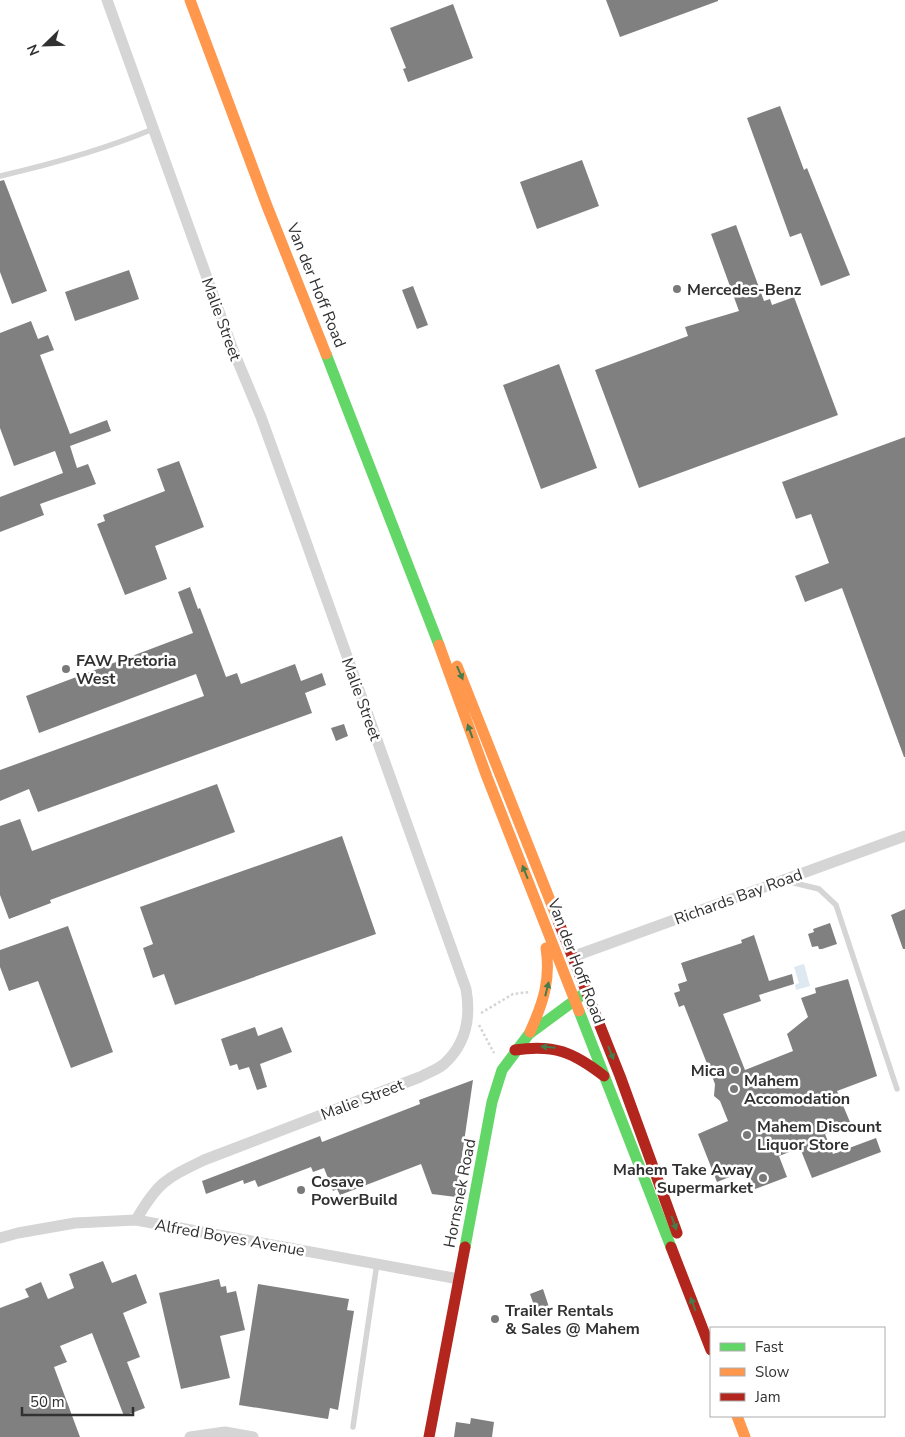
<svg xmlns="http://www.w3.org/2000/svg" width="905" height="1437" viewBox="0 0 905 1437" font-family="'Nunito Sans',sans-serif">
  <rect width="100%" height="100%" fill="#fff"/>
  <path fill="#dee8f0" d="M 804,964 L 810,986 L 796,990 L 795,985 L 799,983 L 794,967 Z"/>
  <path fill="#808080" d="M 606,0 L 718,0 L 718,1 L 620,37 Z
    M 453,4 L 473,58 L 408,82 L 403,69 L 406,68 L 390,28 Z
    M 780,106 L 804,170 L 807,168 L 850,275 L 821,286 L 801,233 L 790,237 L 747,118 Z
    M 582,160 L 599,206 L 537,229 L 520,182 Z
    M 4,180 L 47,291 L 12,304 L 0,272 L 0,181 Z
    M 736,225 L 764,301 L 770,299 L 772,305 L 794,297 L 838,415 L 639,488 L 595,370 L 688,336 L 685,327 L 739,311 L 711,234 Z
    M 129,270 L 139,299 L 75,321 L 65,292 Z
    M 413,286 L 428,325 L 417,329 L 402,290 Z
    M 31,321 L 38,339 L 48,335 L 54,350 L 40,355 L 70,434 L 107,420 L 111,431 L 70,446 L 77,468 L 88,464 L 96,484 L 40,504 L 44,515 L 0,532 L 0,497 L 63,473 L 55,451 L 14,466 L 0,428 L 0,333 Z
    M 559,364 L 597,468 L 541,489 L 503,385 Z
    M 905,437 L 905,757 L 904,757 L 842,588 L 805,602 L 795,576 L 829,563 L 811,514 L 796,519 L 782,482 Z
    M 179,461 L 204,527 L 155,546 L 167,579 L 125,595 L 97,524 L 105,521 L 103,515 L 165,491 L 157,469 Z
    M 190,587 L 198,609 L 200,608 L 226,677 L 237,673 L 241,684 L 295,664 L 301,681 L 322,673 L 326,685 L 305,693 L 312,713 L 38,812 L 29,789 L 0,801 L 0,770 L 204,696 L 196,674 L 39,733 L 26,696 L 193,633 L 178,592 Z
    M 344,724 L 348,736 L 336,741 L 331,728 Z
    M 217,784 L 235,832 L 50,900 L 51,903 L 9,919 L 0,895 L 0,826 L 20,819 L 32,851 Z
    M 342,836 L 376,934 L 175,1005 L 164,974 L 153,978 L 143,948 L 153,944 L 140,907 Z
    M 905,909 L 905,949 L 903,949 L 891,915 Z
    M 830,923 L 837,944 L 822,949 L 819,949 L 818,946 L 812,947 L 808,934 L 814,932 L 813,929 Z
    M 68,926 L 113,1052 L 71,1068 L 38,981 L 9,991 L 0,967 L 0,950 Z
    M 754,935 L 769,981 L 792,974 L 794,984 L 759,995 L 761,1001 L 723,1014 L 745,1070 L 793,1051 L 787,1034 L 808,1017 L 801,998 L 816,993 L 815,988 L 848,979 L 877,1076 L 837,1091 L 850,1122 L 825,1134 L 833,1154 L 876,1138 L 881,1152 L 812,1178 L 800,1148 L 779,1156 L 787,1177 L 755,1189 L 747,1170 L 717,1182 L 698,1134 L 728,1121 L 720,1101 L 714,1096 L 715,1084 L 684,1005 L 679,1007 L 674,993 L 680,991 L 678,984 L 687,981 L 681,963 L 742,943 L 741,940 Z
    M 255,1027 L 258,1036 L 282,1027 L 292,1052 L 260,1064 L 267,1087 L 257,1090 L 249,1067 L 239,1070 L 237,1064 L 230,1066 L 221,1039 Z
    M 473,1080 L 456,1197 L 432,1194 L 421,1164 L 340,1195 L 337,1189 L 333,1191 L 324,1168 L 313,1172 L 311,1167 L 258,1187 L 255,1180 L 244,1184 L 243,1180 L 206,1194 L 202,1181 L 320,1136 L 322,1142 L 420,1104 L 419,1100 Z
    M 103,1261 L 112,1283 L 136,1274 L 147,1303 L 123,1313 L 140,1357 L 127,1362 L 145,1408 L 124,1416 L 92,1333 L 60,1346 L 67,1362 L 54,1367 L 80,1437 L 0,1437 L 0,1308 L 29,1297 L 25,1289 L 41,1282 L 48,1299 L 74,1288 L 69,1274 Z
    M 219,1279 L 221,1287 L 226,1286 L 227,1293 L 236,1291 L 245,1330 L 220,1336 L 230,1378 L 181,1389 L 159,1293 Z
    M 258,1284 L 349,1299 L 347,1310 L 354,1311 L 338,1410 L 330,1408 L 328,1419 L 239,1405 Z
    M 543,1289 L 550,1310 L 537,1314 L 530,1294 Z
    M 471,1418 L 494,1422 L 492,1437 L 454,1437 L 456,1422 L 470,1424 Z"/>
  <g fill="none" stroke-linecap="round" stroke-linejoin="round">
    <path stroke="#d4d4d4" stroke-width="2.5" stroke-dasharray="2.5 2.5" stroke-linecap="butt" d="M 481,1013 L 513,994 L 530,992
      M 479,1025 L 494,1053"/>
    <path stroke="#d5d5d5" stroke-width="5.5" d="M 0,176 C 52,164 103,150 153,129
      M 786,881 L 819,889 L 836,905 L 897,1089
      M 353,1427 L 377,1263"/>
    <path stroke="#d5d5d5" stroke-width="11" d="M 107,0 L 233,350 L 261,417 L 304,536 L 466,989 C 471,1017 466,1044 444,1064 C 437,1070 427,1073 420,1077 L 204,1160 C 165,1179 158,1182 136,1220
      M 572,957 L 905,836
      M 0,1238 L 18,1233 L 75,1223 L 136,1220 L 459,1279
      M 190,1437 L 225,1432 L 253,1437"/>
    <path stroke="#63d668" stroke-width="11" d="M 326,354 L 439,645
      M 579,1011 L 671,1247
      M 465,1247 L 492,1102 L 502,1070 L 529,1034 L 582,995"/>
    <path stroke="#ff974d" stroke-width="11" d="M 190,0 L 267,206 L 326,354
      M 439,645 L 487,777 L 579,1011
      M 457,666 L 559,923
      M 530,1032 C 543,1003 551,980 546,948
      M 737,1416 L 745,1437"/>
    <path stroke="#b3261e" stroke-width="11" d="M 559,923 L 620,1076 L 677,1233
      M 515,1050 C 554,1044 573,1052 604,1076
      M 671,1247 L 711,1350
      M 429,1437 L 465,1247"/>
  </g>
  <defs><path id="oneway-solid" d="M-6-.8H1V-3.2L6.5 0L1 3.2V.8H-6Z" transform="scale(1.25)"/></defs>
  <g fill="#487b4a">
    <use href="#oneway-solid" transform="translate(460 673) rotate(66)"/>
    <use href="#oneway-solid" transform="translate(470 731) rotate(-110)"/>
    <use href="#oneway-solid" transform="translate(525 872) rotate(-112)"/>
    <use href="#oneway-solid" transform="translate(547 989) rotate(-76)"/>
    <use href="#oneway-solid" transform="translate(548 1047) rotate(-175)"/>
    <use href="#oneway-solid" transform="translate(611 1053) rotate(68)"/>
    <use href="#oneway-solid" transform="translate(674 1223) rotate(70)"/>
    <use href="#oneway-solid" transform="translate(693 1304) rotate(-111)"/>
  </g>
  <g fill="#797979" stroke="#fff" stroke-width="2">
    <circle cx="677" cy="289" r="5"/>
    <circle cx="66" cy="669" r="5"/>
    <circle cx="735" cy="1070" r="5"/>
    <circle cx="734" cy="1089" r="5"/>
    <circle cx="747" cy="1135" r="5"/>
    <circle cx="763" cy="1178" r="5"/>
    <circle cx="301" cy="1190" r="5"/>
    <circle cx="495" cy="1319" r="5"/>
  </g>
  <g text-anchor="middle" stroke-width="5" stroke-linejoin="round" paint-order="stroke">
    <g font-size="16" fill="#313131" stroke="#fff">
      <text transform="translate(317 285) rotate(68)" y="6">Van der Hoff Road</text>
      <text transform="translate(222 319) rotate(70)" y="6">Malie Street</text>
      <text transform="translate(362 699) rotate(70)" y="6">Malie Street</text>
      <text transform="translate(738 896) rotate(-20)" y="6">Richards Bay Road</text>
      <text transform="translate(577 961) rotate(69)" y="6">Van der Hoff Road</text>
      <text transform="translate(362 1099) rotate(-21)" y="6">Malie Street</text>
      <text transform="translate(459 1193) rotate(-79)" y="6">Hornsnek Road</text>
      <text transform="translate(230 1237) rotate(10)" y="6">Alfred Boyes Avenue</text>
    </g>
    <g font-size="16" font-weight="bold" fill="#313131" stroke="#fff" text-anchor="start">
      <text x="687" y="295">Mercedes-Benz</text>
      <text x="76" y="666">FAW Pretoria<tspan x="76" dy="18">West</tspan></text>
      <text x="725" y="1076" text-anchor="end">Mica</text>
      <text x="744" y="1086">Mahem<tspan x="744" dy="18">Accomodation</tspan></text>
      <text x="757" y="1132">Mahem Discount<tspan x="757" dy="18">Liquor Store</tspan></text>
      <text x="753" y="1175" text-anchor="end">Mahem Take Away<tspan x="753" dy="18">Supermarket</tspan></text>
      <text x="311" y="1187">Cosave<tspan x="311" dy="18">PowerBuild</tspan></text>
      <text x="505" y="1316">Trailer Rentals<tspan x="505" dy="18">&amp; Sales @ Mahem</tspan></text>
    </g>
  </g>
  <rect x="710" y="1327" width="175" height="90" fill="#ffffff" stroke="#adadad"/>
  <rect x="720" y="1343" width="25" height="8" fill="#63d668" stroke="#adadad"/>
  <text x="755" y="1352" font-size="15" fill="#313131">Fast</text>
  <rect x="720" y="1368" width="25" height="8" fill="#ff974d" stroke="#adadad"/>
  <text x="755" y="1377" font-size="15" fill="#313131">Slow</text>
  <rect x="720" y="1393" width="25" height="8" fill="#b3261e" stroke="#adadad"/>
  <text x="755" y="1402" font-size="15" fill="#313131">Jam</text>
  <g transform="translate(45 45) rotate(247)" stroke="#ffffff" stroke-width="4" paint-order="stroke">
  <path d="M0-4L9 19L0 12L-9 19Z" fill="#313131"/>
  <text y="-8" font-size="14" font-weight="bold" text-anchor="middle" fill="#313131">N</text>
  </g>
  <path d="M22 1407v8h111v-8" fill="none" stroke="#313131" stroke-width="2.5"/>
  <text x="30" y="1407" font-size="15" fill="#313131" stroke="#ffffff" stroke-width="4" paint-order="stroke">50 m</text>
</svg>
